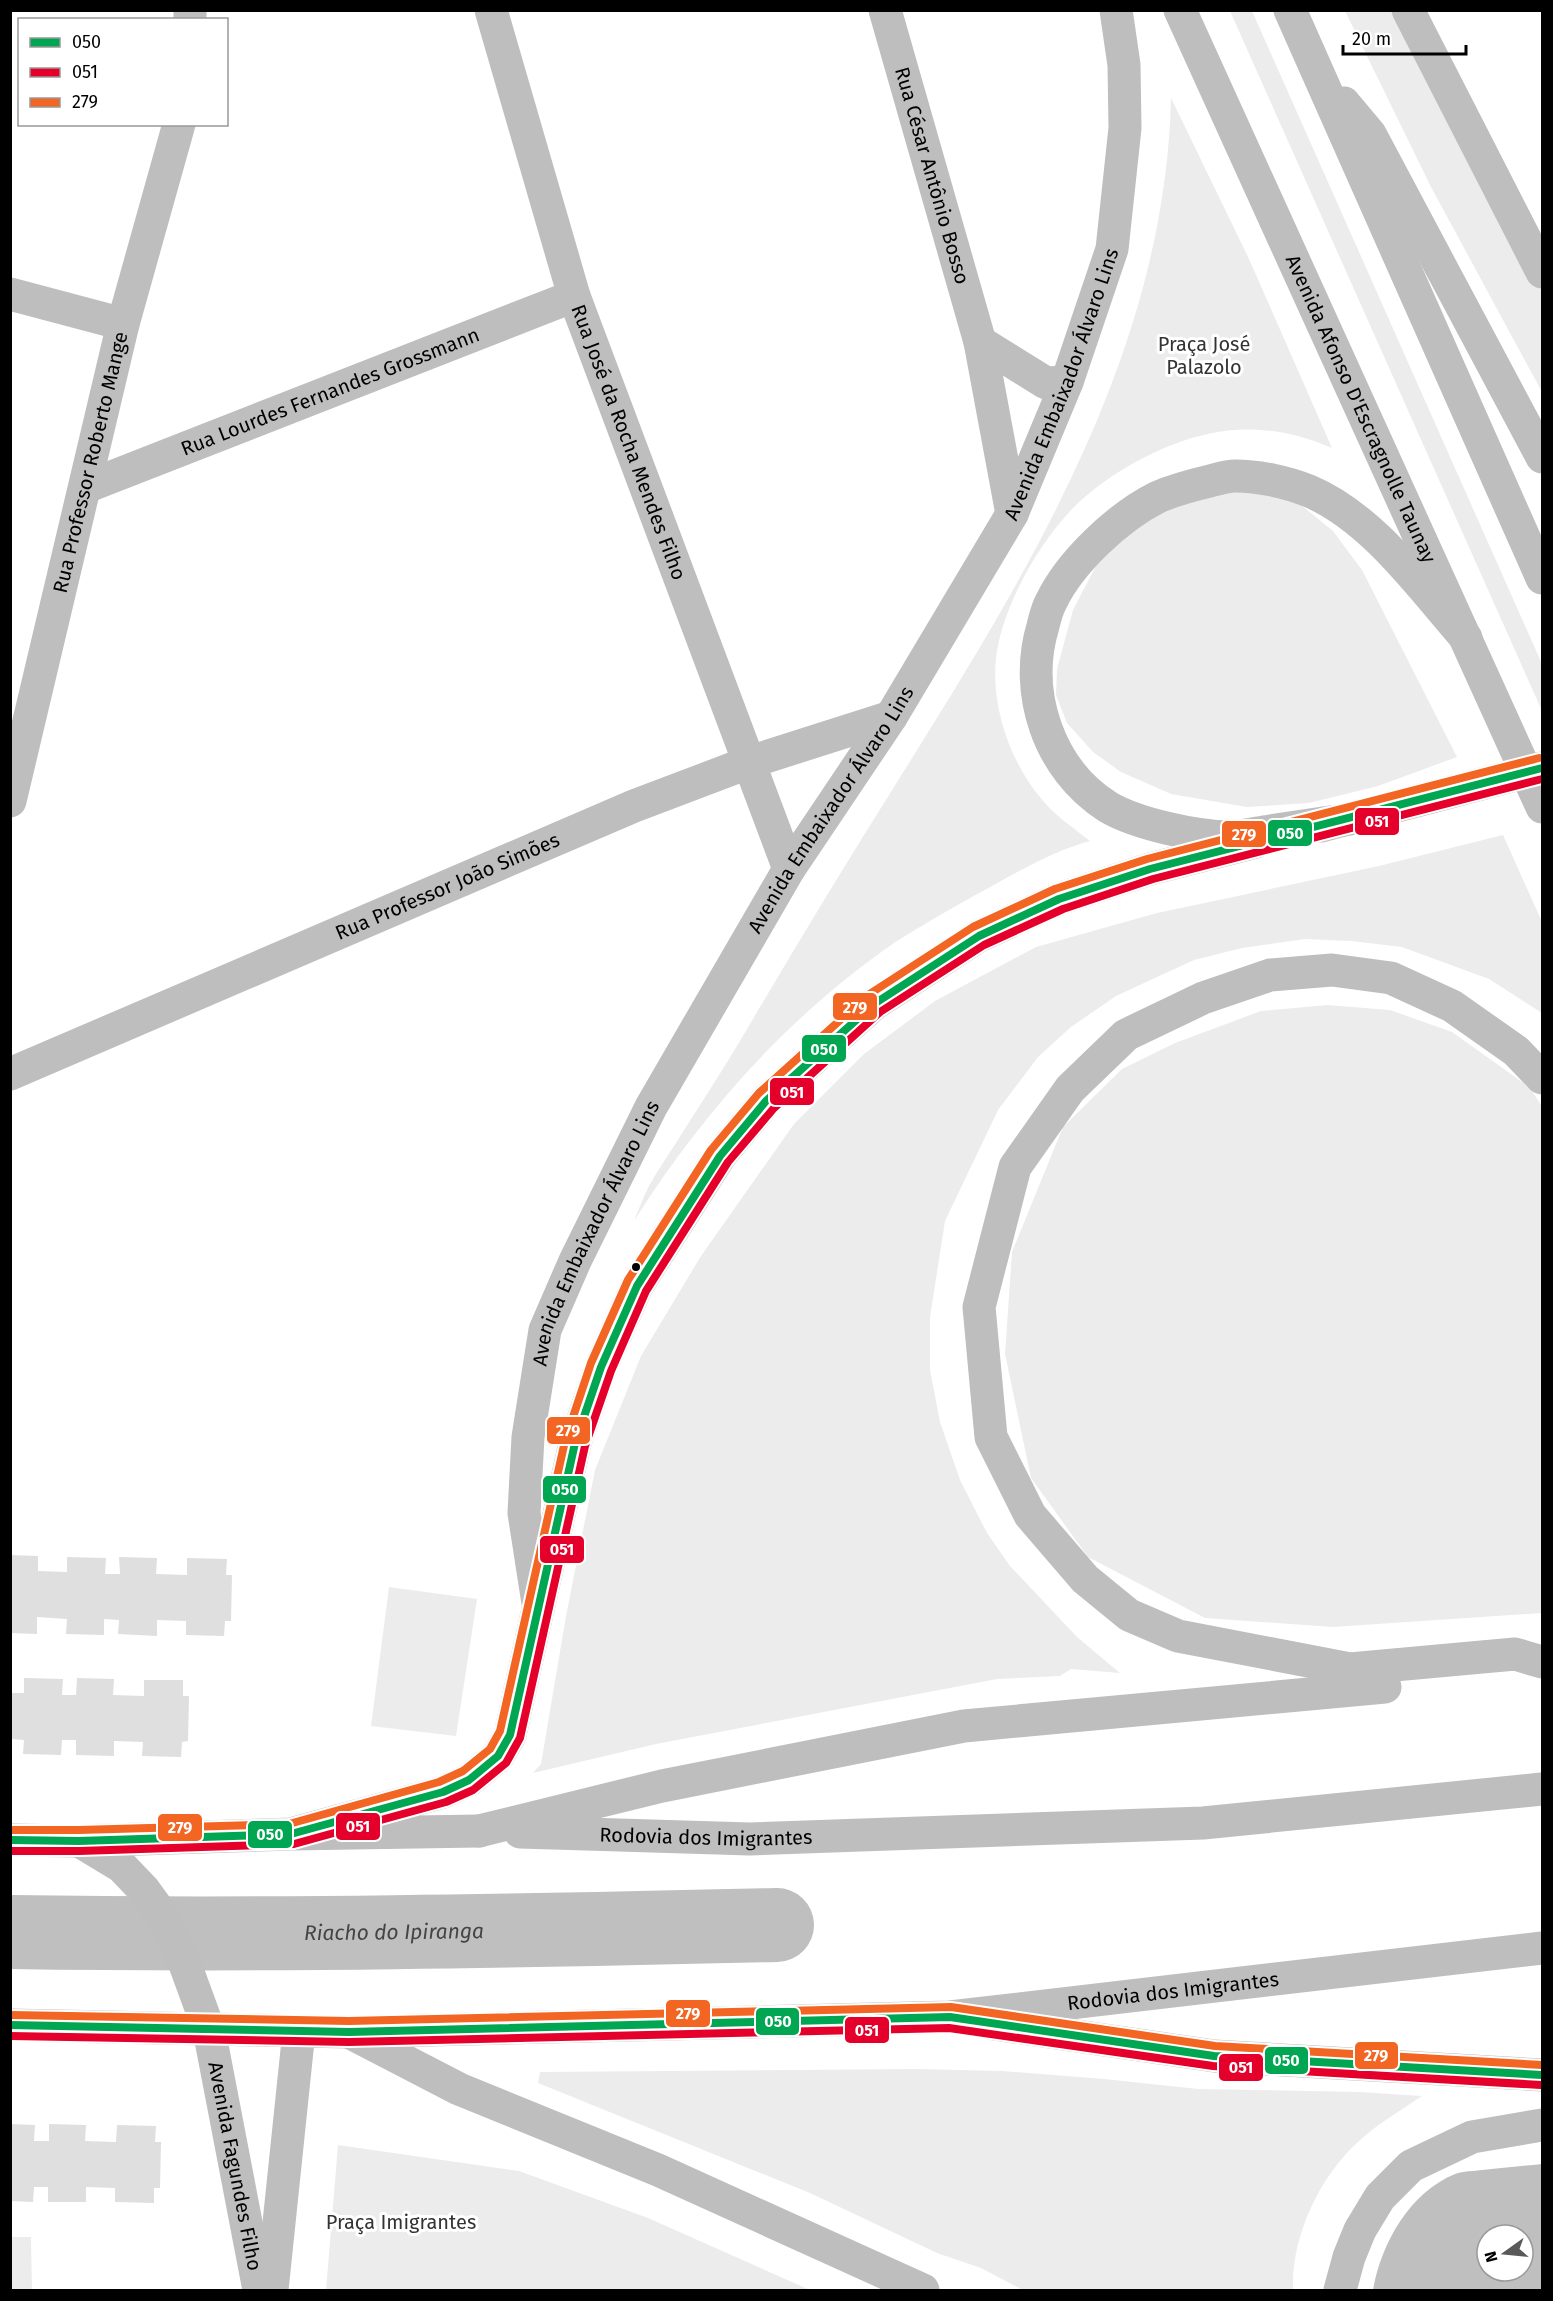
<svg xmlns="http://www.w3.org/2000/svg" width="1553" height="2301" viewBox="0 0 1553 2301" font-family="'Fira Sans',sans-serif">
  <rect width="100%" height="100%" fill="#fff"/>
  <path fill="#ececec" d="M 1230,11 L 1252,11 L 1542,664 L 1542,711 Z
    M 1345,11 L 1397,11 L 1542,286 L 1542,392 L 1431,187 Z
    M 1171,98 L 1249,259 L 1332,448 C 1293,431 1250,424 1208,434 C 1163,443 1110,473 1077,504 C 1041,539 1005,602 997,651 C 989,700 1008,758 1039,796 C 1053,814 1072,827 1090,841 C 1052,851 1014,874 979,893 C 952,908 924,924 897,941 C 790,1014 703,1112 634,1221 C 639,1209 643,1197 649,1186 C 657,1171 667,1157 676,1143 C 697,1109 719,1076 740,1041 C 790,956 841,871 894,787 C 1026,576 1165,355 1171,98 Z
    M 1252,489 L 1301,505 L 1333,531 L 1362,570 L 1457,757 L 1378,786 L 1309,803 L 1247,807 L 1171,794 L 1121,772 L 1093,752 L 1067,723 L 1056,695 L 1057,669 L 1073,610 L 1098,562 L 1141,520 L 1198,496 Z
    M 1503,835 L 1542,922 L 1542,1013 L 1489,979 L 1402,947 L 1351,941 L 1305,939 L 1242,948 L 1194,960 L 1116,996 L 1071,1027 L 1038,1057 L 998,1110 L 945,1221 L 930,1317 L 930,1370 L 940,1422 L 960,1480 L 987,1533 L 1010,1566 L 1077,1637 L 1120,1673 L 1071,1669 L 1060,1676 L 997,1679 L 656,1744 L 533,1773 L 541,1764 L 566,1616 L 595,1470 L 641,1356 L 701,1256 L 794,1124 L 864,1054 L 935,1001 L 1036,947 L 1157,913 L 1379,866 Z
    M 1327,1005 L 1390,1010 L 1452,1032 L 1529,1087 L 1542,1106 L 1542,1613 L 1333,1627 L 1205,1618 L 1088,1557 L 1031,1478 L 1005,1354 L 1012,1252 L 1063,1127 L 1122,1069 L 1175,1043 L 1261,1011 Z
    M 389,1587 L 477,1599 L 456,1736 L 371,1726 Z
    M 916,2069 L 1002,2071 L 1104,2079 L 1198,2089 L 1360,2092 L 1422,2096 C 1400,2111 1377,2124 1358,2142 C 1319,2177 1291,2238 1293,2290 L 1023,2290 L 981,2268 L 937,2253 L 810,2193 L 538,2083 L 540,2072 Z
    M 338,2145 L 519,2171 L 648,2218 L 810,2290 L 326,2290 Z
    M 11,2237 L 31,2237 L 32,2290 L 11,2290 Z"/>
  <path fill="#bfbfbf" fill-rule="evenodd" d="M 1542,2164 L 1542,2290 L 1373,2290 C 1381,2244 1409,2193 1455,2174 C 1463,2171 1474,2171 1482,2170 C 1502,2168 1522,2166 1542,2164 ZM 1487,2235 L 1523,2235 L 1523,2271 L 1487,2271 Z"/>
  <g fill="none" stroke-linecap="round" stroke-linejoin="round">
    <path stroke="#bfbfbf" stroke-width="74" id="s1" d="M 10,1932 C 266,1936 522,1931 777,1925"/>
  </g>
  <path fill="#dfdfdf" d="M 10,1555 L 38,1556 L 38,1571 L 67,1572 L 67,1557 L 106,1558 L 105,1574 L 120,1574 L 119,1557 L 157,1558 L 156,1574 L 187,1575 L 187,1558 L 227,1559 L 226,1575 L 232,1575 L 231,1621 L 225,1621 L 224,1636 L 186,1635 L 186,1621 L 157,1620 L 157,1636 L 118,1634 L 119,1620 L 104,1619 L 104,1635 L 66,1634 L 67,1619 L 37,1617 L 37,1634 L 10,1633 Z
    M 24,1678 L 63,1679 L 62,1695 L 76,1695 L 77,1678 L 114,1679 L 113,1695 L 144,1696 L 144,1680 L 183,1680 L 183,1696 L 189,1696 L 188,1741 L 182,1742 L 181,1757 L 142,1756 L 143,1742 L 114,1741 L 114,1756 L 76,1755 L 76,1740 L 62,1740 L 61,1755 L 23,1754 L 24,1740 L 10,1739 L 10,1693 L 24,1693 Z
    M 10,2124 L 35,2125 L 34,2141 L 49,2141 L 49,2124 L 86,2125 L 85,2141 L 116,2142 L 117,2125 L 156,2126 L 155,2142 L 161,2142 L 160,2188 L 154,2188 L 154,2203 L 115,2202 L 115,2188 L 86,2187 L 86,2202 L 48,2202 L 48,2187 L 34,2187 L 33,2202 L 10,2201 Z"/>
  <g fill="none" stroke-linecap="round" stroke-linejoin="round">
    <g stroke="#bebebe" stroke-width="33">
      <path id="s2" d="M 491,10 L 574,296 L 789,869"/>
      <path id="s3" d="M 885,10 L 980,342 L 1012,514"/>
      <path d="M 190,20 L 190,10"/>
      <path d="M 10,294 L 123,324"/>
      <path d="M 980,342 L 1046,383 L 1067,382"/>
      <path id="s4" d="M 86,487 L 574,296"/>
      <path id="s5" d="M 10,801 L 123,324 L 179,124"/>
      <path id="s6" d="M 10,1074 L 634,806 L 750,762 L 891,717"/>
      <path id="s7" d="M 538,1603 L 524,1513 L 528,1437 L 545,1330 L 575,1261 L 651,1107 L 789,869 L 891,717 L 1012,514 L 1067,382 L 1112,249 L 1125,128 L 1124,65 L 1116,10"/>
      <path id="s8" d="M 79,1841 L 122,1867 L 144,1890 L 165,1919 L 186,1967 L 209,2030 L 259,2290"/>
    </g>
    <path stroke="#bebebe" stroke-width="33" d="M 1321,826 L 1542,768
      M 291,1834 L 443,1792 L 469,1780 L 498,1756 L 510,1735 L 575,1443 L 601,1367 L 637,1286 L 720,1156 L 766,1101 L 874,1004 L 979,936 L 1059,899 L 1150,869 L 1256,842
      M 10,1840 L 79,1841 L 291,1834 L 479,1831
      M 10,2025 L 299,2031"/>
    <g stroke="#bebebe" stroke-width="33">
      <path id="s9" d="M 1180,10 L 1542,807"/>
      <path d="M 1290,10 L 1542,578"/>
      <path d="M 1408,10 L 1542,272"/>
      <path d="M 1344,103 L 1370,134 L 1542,457"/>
      <path d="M 1350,819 C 1323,823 1296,827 1270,831 C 1257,833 1243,836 1230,837 C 1197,837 1137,824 1108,807 C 1048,769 1023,692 1043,626 C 1045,618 1047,609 1051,602 C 1070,562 1118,517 1158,497 C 1174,490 1193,485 1210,481 C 1218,479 1227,476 1235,476 C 1259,476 1287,482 1309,491 C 1373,518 1421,587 1466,638"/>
      <path d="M 1542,1078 L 1516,1051 L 1452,1006 L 1391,978 L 1332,970 L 1270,975 L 1203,998 L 1126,1035 L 1070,1089 L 1015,1167 L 979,1307 L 991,1437 L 1030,1515 L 1085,1579 L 1129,1615 L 1178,1636 L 1350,1669 L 1515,1654 L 1542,1662"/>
      <path d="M 479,1831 L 662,1786 L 964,1726 L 1385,1687"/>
      <path id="s10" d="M 520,1832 L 750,1839 L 1203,1823 L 1542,1789"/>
      <path d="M 994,2024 L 1214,2056 L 1542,2075"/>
      <path d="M 351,2033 L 459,2089 L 658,2170 L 923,2290"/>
      <path id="s11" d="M 272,2290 L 299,2031 L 349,2032 L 950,2017 L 1542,1948"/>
      <path d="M 1340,2290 L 1349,2257 L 1360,2230 L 1380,2197 L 1411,2166 L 1472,2137 L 1542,2125"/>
    </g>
    <g stroke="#fff" stroke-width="12">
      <path id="bus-1" d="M 10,1840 L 79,1841 L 291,1834 L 443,1792 L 469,1780 L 498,1756 L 510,1735 L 575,1443 L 601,1367 L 637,1286 L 720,1156 L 766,1101 L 874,1004 L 979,936 L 1059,899 L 1150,869 L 1542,768
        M 10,2025 L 349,2032 L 950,2017 L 1214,2056 L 1542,2075"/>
    </g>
    <g stroke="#fff" stroke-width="12">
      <path id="bus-2" d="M 10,1851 L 79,1851 L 294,1844 L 446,1802 L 473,1790 L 506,1763 L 520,1738 L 585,1446 L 611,1371 L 646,1291 L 728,1162 L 774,1108 L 880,1012 L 984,945 L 1063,909 L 1153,879 L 1542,779
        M 10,2036 L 349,2042 L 949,2028 L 1213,2066 L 1541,2085"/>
    </g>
    <g stroke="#fff" stroke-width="12">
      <path id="bus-3" d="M 10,1830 L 79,1830 L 289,1824 L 439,1782 L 463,1771 L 490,1749 L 500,1731 L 565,1441 L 591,1363 L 628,1280 L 711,1150 L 759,1093 L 868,995 L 973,927 L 1055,889 L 1147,859 L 1539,758
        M 10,2015 L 349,2021 L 951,2007 L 1215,2046 L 1542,2065"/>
    </g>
    <use href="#bus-1" stroke="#00a651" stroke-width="8"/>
    <use href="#bus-2" stroke="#e4002b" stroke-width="8"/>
    <use href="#bus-3" stroke="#f26522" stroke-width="8"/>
  </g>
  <circle fill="#000" stroke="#fff" stroke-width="2" cx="636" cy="1267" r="5"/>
  <g text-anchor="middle" stroke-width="6" stroke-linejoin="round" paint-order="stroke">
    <g font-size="20" fill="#000" stroke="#fff">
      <text dy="7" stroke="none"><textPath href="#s3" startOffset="172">Rua César Antônio Bosso</textPath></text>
      <text dy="7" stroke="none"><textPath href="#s7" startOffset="1356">Avenida Embaixador Álvaro Lins</textPath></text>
      <text dy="7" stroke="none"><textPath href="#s4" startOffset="262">Rua Lourdes Fernandes Grossmann</textPath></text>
      <text dy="7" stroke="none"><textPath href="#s9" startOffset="438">Avenida Afonso D'Escragnolle Taunay</textPath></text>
      <text dy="7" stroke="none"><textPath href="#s2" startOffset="454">Rua José da Rocha Mendes Filho</textPath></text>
      <text dy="7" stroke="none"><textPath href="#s5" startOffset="348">Rua Professor Roberto Mange</textPath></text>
      <text dy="7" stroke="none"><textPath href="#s7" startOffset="870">Avenida Embaixador Álvaro Lins</textPath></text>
      <text dy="7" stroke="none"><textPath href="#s6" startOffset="476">Rua Professor João Simões</textPath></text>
      <text dy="7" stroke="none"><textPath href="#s7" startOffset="384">Avenida Embaixador Álvaro Lins</textPath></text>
      <text dy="7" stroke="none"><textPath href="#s10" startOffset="186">Rodovia dos Imigrantes</textPath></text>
      <text dy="7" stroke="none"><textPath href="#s11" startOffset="1136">Rodovia dos Imigrantes</textPath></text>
      <text dy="7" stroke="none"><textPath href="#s8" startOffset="376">Avenida Fagundes Filho</textPath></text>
    </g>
    <g font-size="20" fill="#333" stroke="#fff">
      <text x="1204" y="351">Praça José<tspan x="1204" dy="23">Palazolo</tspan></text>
      <text x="401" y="2229">Praça Imigrantes</text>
    </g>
    <g font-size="21" font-style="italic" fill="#444" stroke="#fff">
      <text dy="7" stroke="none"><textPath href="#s1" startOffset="384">Riacho do Ipiranga</textPath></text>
    </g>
  </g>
  <g stroke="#fff" stroke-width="2">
    <rect x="1354" y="807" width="46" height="29" rx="6" fill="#e4002b"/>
    <rect x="1267" y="819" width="46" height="28" rx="6" fill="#00a651"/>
    <rect x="1221" y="820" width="46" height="28" rx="6" fill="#f26522"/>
    <rect x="832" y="992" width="46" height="29" rx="6" fill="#f26522"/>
    <rect x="801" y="1034" width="46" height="29" rx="6" fill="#00a651"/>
    <rect x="769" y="1077" width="46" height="29" rx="6" fill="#e4002b"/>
    <rect x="546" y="1416" width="45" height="29" rx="6" fill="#f26522"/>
    <rect x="542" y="1475" width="45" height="29" rx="6" fill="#00a651"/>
    <rect x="539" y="1535" width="46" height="29" rx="6" fill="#e4002b"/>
    <rect x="335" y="1812" width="46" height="29" rx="6" fill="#e4002b"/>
    <rect x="157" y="1813" width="46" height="29" rx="6" fill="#f26522"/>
    <rect x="247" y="1820" width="46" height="29" rx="6" fill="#00a651"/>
    <rect x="665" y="1999" width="46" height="29" rx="6" fill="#f26522"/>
    <rect x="755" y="2007" width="45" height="29" rx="6" fill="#00a651"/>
    <rect x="844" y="2016" width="46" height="28" rx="6" fill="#e4002b"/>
    <rect x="1354" y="2041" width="45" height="29" rx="6" fill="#f26522"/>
    <rect x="1264" y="2046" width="45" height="29" rx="6" fill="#00a651"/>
    <rect x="1218" y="2053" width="46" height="29" rx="6" fill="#e4002b"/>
  </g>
  <g font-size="16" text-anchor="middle" font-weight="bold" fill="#fff">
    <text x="1377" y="827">051</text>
    <text x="1290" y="839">050</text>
    <text x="1244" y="840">279</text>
    <text x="855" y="1013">279</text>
    <text x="824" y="1055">050</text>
    <text x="792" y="1098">051</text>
    <text x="568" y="1436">279</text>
    <text x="565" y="1495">050</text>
    <text x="562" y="1555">051</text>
    <text x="358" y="1832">051</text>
    <text x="180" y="1833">279</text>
    <text x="270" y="1840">050</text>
    <text x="688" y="2019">279</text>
    <text x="778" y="2027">050</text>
    <text x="867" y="2036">051</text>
    <text x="1376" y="2061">279</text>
    <text x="1286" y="2066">050</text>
    <text x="1241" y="2073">051</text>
  </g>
  <rect width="1553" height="2301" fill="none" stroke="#000000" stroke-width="24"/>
  <rect x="18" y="18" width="210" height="108" fill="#ffffff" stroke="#999999" stroke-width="1.5"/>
  <rect x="30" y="38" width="30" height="9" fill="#00a651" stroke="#999999" stroke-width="1.5"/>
  <text x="72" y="48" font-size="18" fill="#000000">050</text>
  <rect x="30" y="68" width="30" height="9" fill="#e4002b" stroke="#999999" stroke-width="1.5"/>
  <text x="72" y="78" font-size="18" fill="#000000">051</text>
  <rect x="30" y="98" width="30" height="9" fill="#f26522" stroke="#999999" stroke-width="1.5"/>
  <text x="72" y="108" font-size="18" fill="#000000">279</text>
  <g transform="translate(1505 2253) rotate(255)"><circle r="28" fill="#ffffff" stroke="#999999" stroke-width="1.5"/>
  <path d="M0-4.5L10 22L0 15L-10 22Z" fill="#595959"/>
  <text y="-9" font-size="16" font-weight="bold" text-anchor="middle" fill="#000000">N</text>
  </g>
  <path d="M1343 45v9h123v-9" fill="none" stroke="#000000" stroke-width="3"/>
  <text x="1352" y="45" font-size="18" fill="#000000" stroke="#ffffff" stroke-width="4.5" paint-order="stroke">20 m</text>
</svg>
